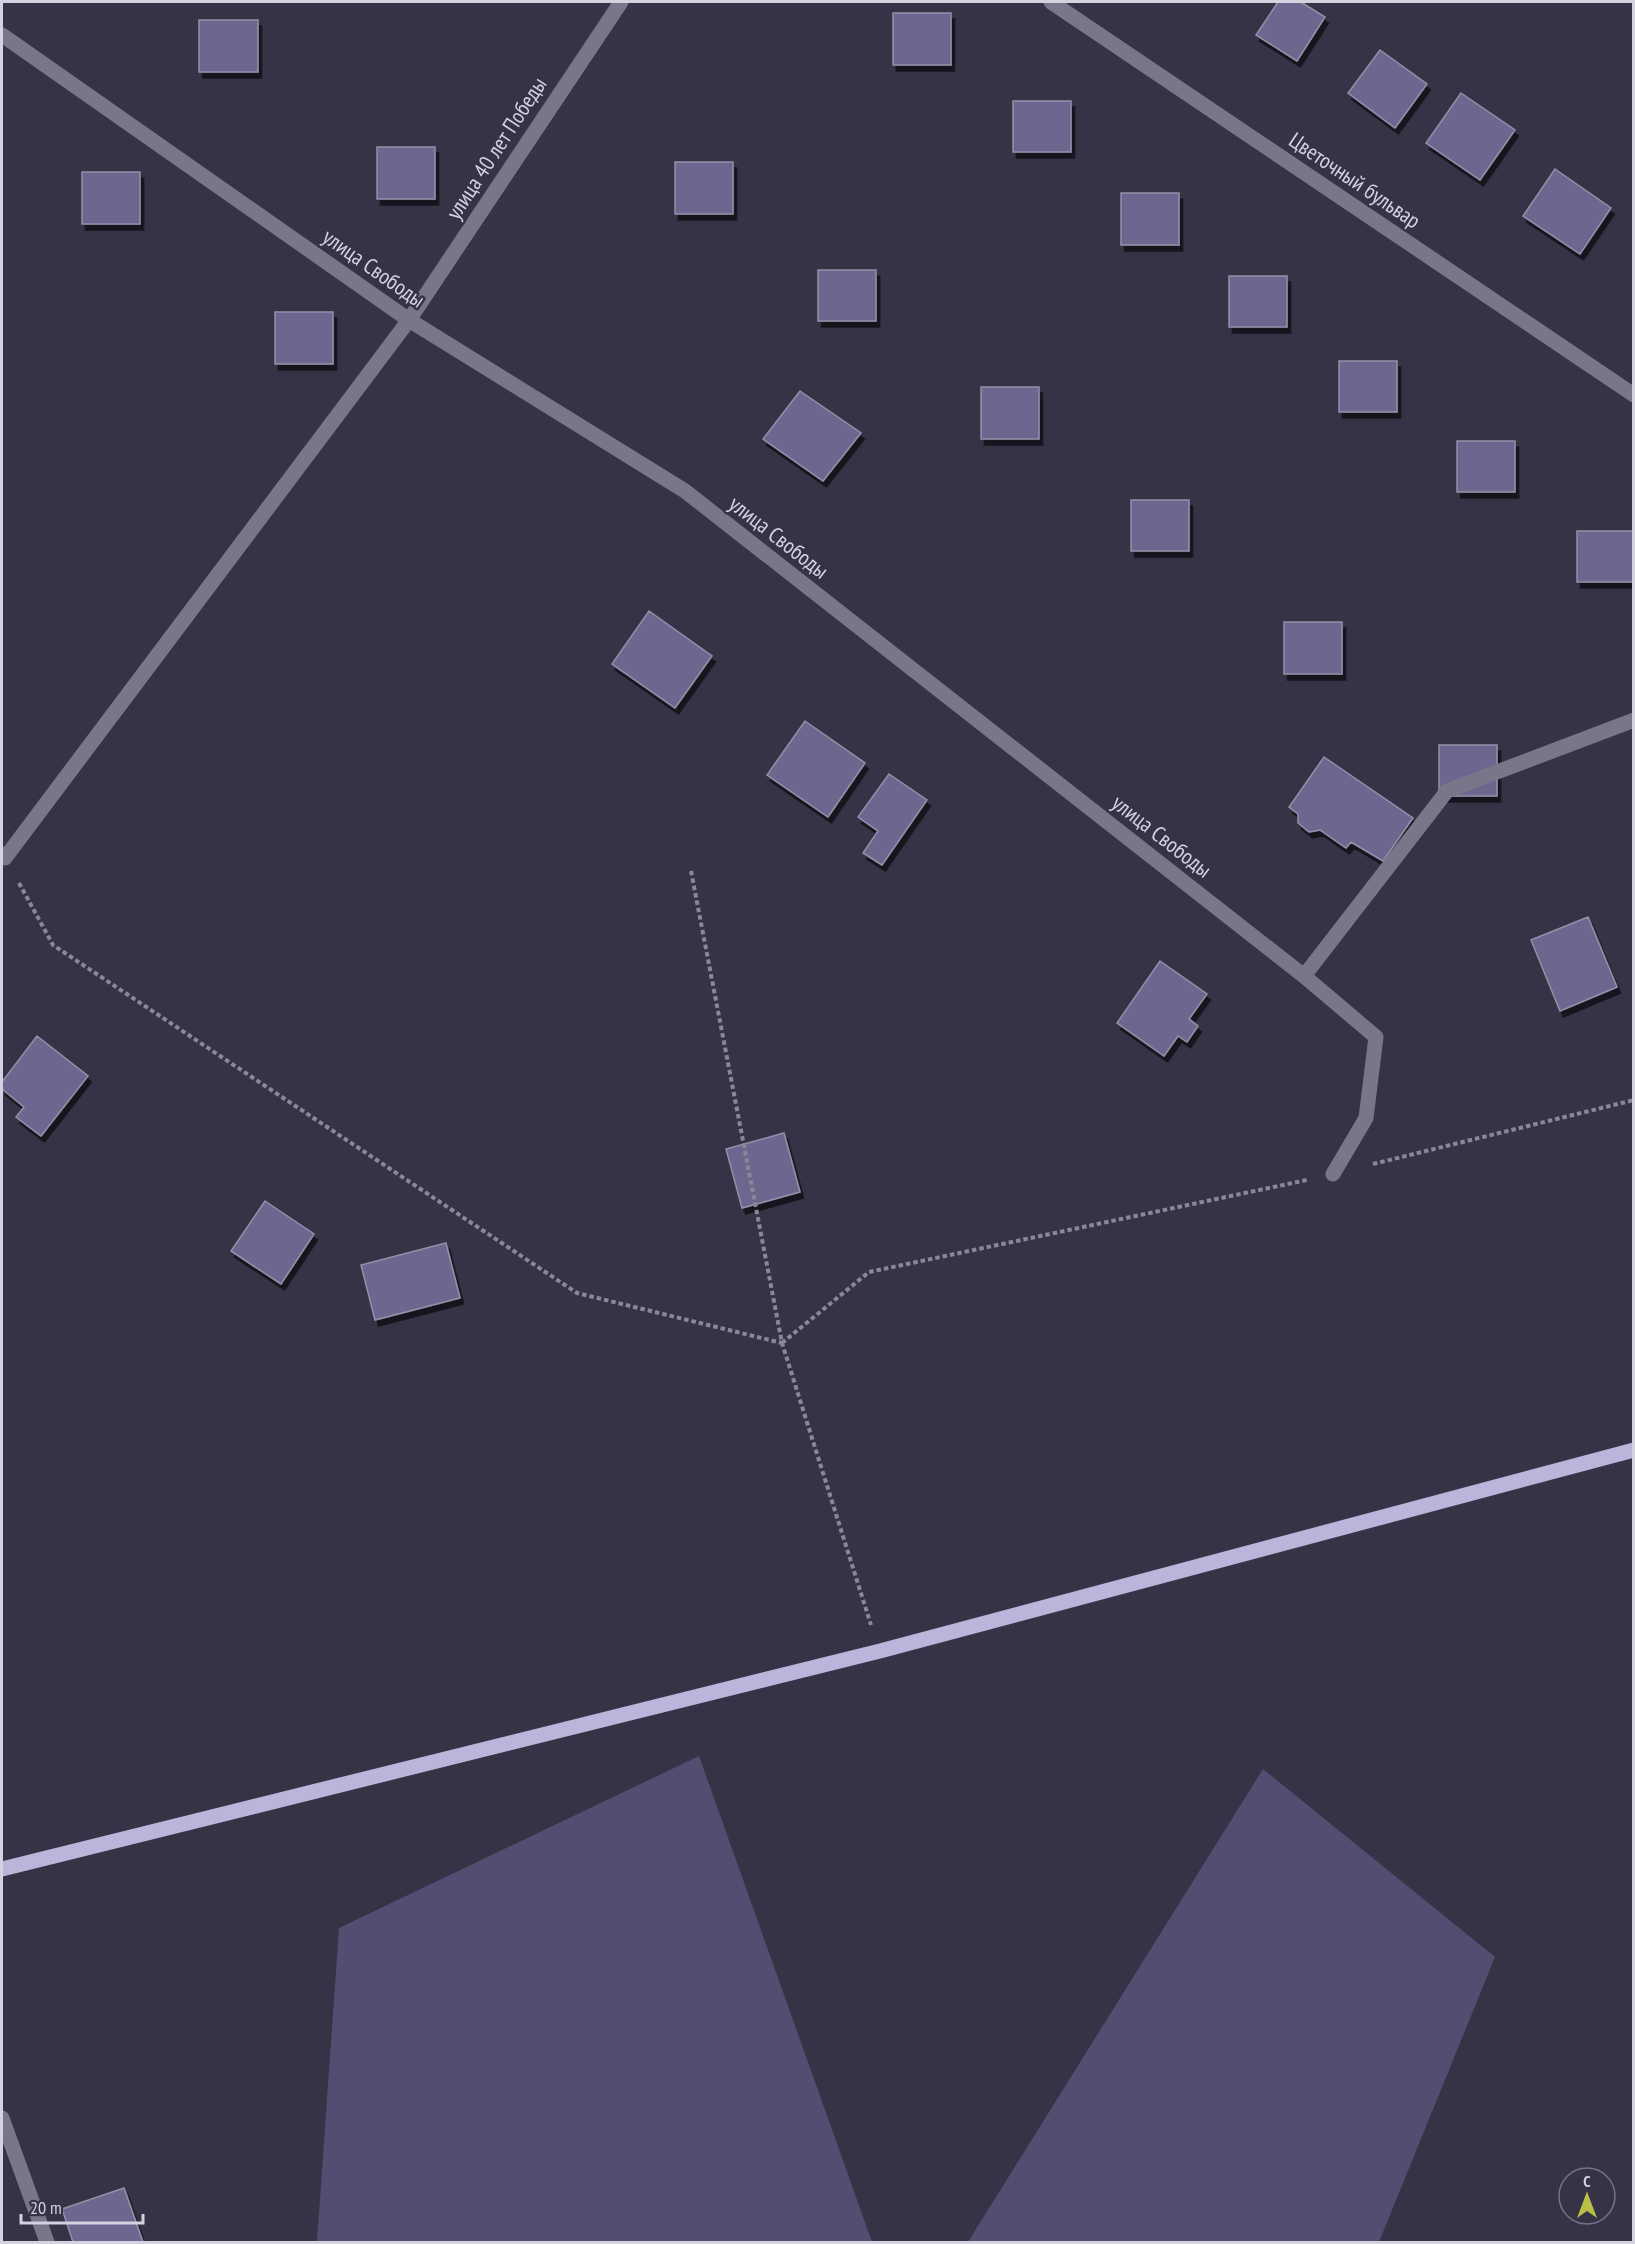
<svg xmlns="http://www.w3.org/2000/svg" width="1635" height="2244" viewBox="0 0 1635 2244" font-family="'PT Sans Narrow',sans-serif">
  <defs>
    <filter id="shadow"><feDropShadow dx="3.5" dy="6" stdDeviation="0" flood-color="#0009"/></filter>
  </defs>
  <rect width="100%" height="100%" fill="#363347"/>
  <path fill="#534d72" d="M 699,1756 L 872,2242 L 317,2242 L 339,1928 Z
    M 1263,1769 L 1495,1957 L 1379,2242 L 968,2242 Z"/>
  <path fill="#6d668f" stroke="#9490a8" stroke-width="1.5" filter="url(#shadow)" d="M 1278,2 L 1301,2 L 1325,17 L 1297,61 L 1256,35 Z
    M 893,13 L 951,13 L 951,65 L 893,65 Z
    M 199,20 L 258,20 L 258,72 L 199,72 Z
    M 1380,50 L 1427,84 L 1395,128 L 1348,93 Z
    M 1461,93 L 1515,130 L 1480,180 L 1426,143 Z
    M 1013,101 L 1071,101 L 1071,152 L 1013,152 Z
    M 377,147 L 435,147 L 435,199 L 377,199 Z
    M 675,162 L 733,162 L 733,214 L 675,214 Z
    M 1555,169 L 1611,208 L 1580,254 L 1523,216 Z
    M 82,172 L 140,172 L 140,224 L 82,224 Z
    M 1121,193 L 1179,193 L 1179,245 L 1121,245 Z
    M 818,270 L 876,270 L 876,321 L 818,321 Z
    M 1229,276 L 1287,276 L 1287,327 L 1229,327 Z
    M 275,312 L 333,312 L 333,364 L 275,364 Z
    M 1339,361 L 1397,361 L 1397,412 L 1339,412 Z
    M 981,387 L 1039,387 L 1039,439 L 981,439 Z
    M 800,391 L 861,433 L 823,481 L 763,439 Z
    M 1457,441 L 1515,441 L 1515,492 L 1457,492 Z
    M 1131,500 L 1189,500 L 1189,551 L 1131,551 Z
    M 1577,531 L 1634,531 L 1634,582 L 1577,582 Z
    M 649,611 L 712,656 L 675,708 L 612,664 Z
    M 1284,622 L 1342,622 L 1342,674 L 1284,674 Z
    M 805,721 L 865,763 L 828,817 L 767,775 Z
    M 1439,745 L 1497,745 L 1497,796 L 1439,796 Z
    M 1324,757 L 1413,818 L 1383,861 L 1351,842 L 1346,848 L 1320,830 L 1309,832 L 1298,823 L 1298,814 L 1289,807 Z
    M 889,774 L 927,800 L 882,865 L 863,853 L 878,831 L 858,817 Z
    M 1588,917 L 1617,987 L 1560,1011 L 1531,940 Z
    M 1160,961 L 1207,994 L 1189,1019 L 1198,1026 L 1187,1042 L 1178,1036 L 1164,1056 L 1117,1023 Z
    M 37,1036 L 88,1076 L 41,1136 L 16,1117 L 24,1107 L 2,1089 L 2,1082 Z
    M 784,1133 L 800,1192 L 742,1208 L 726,1149 Z
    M 265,1201 L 314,1234 L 281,1284 L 231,1251 Z
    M 446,1243 L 460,1298 L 375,1320 L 361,1265 Z
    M 124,2188 L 143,2242 L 73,2242 L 62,2209 Z"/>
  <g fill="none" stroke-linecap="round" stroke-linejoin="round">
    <path stroke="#8a8898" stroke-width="4" stroke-dasharray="4.5 3" stroke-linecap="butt" d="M 691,871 L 782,1343 L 871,1625
      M 19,883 L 53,945 L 577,1293 L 782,1343
      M 1373,1164 L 1634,1100
      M 782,1343 L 869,1272 L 1307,1180"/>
    <path stroke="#797689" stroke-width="15" d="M 1051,2 L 1634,395
      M 2,35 L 409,320 L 685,491 L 1304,976 L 1376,1037 L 1366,1118 L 1333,1174
      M 2,854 L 5,858 L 409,320 L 621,2
      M 1304,976 L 1447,791 L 1634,720
      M 2,2118 L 47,2242"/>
    <path stroke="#bab5db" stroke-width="15" d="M 2,1869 L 880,1651 L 1634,1450"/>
  </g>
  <g text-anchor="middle" stroke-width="5" stroke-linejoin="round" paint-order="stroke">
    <g font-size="22" fill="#d4d2df" stroke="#363347">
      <text transform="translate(496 148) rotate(-57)" y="8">улица 40 лет Победы</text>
      <text transform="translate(1355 180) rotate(34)" y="8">Цветочный бульвар</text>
      <text transform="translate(374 268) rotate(35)" y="8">улица Свободы</text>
      <text transform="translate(779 537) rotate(38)" y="8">улица Свободы</text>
      <text transform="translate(1162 836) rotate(38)" y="8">улица Свободы</text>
    </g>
  </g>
  <rect width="1635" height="2244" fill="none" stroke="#d4d2df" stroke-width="6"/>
  <g transform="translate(1587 2196)"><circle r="28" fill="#363347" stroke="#757384" stroke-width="1.5"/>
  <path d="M0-4.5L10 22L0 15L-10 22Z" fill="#bac045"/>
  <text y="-9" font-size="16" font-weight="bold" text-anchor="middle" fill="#d4d2df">С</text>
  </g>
  <path d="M21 2214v9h122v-9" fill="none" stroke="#d4d2df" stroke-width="3"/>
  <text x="30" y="2214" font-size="18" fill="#d4d2df" stroke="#363347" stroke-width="4.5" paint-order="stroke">20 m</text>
</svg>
